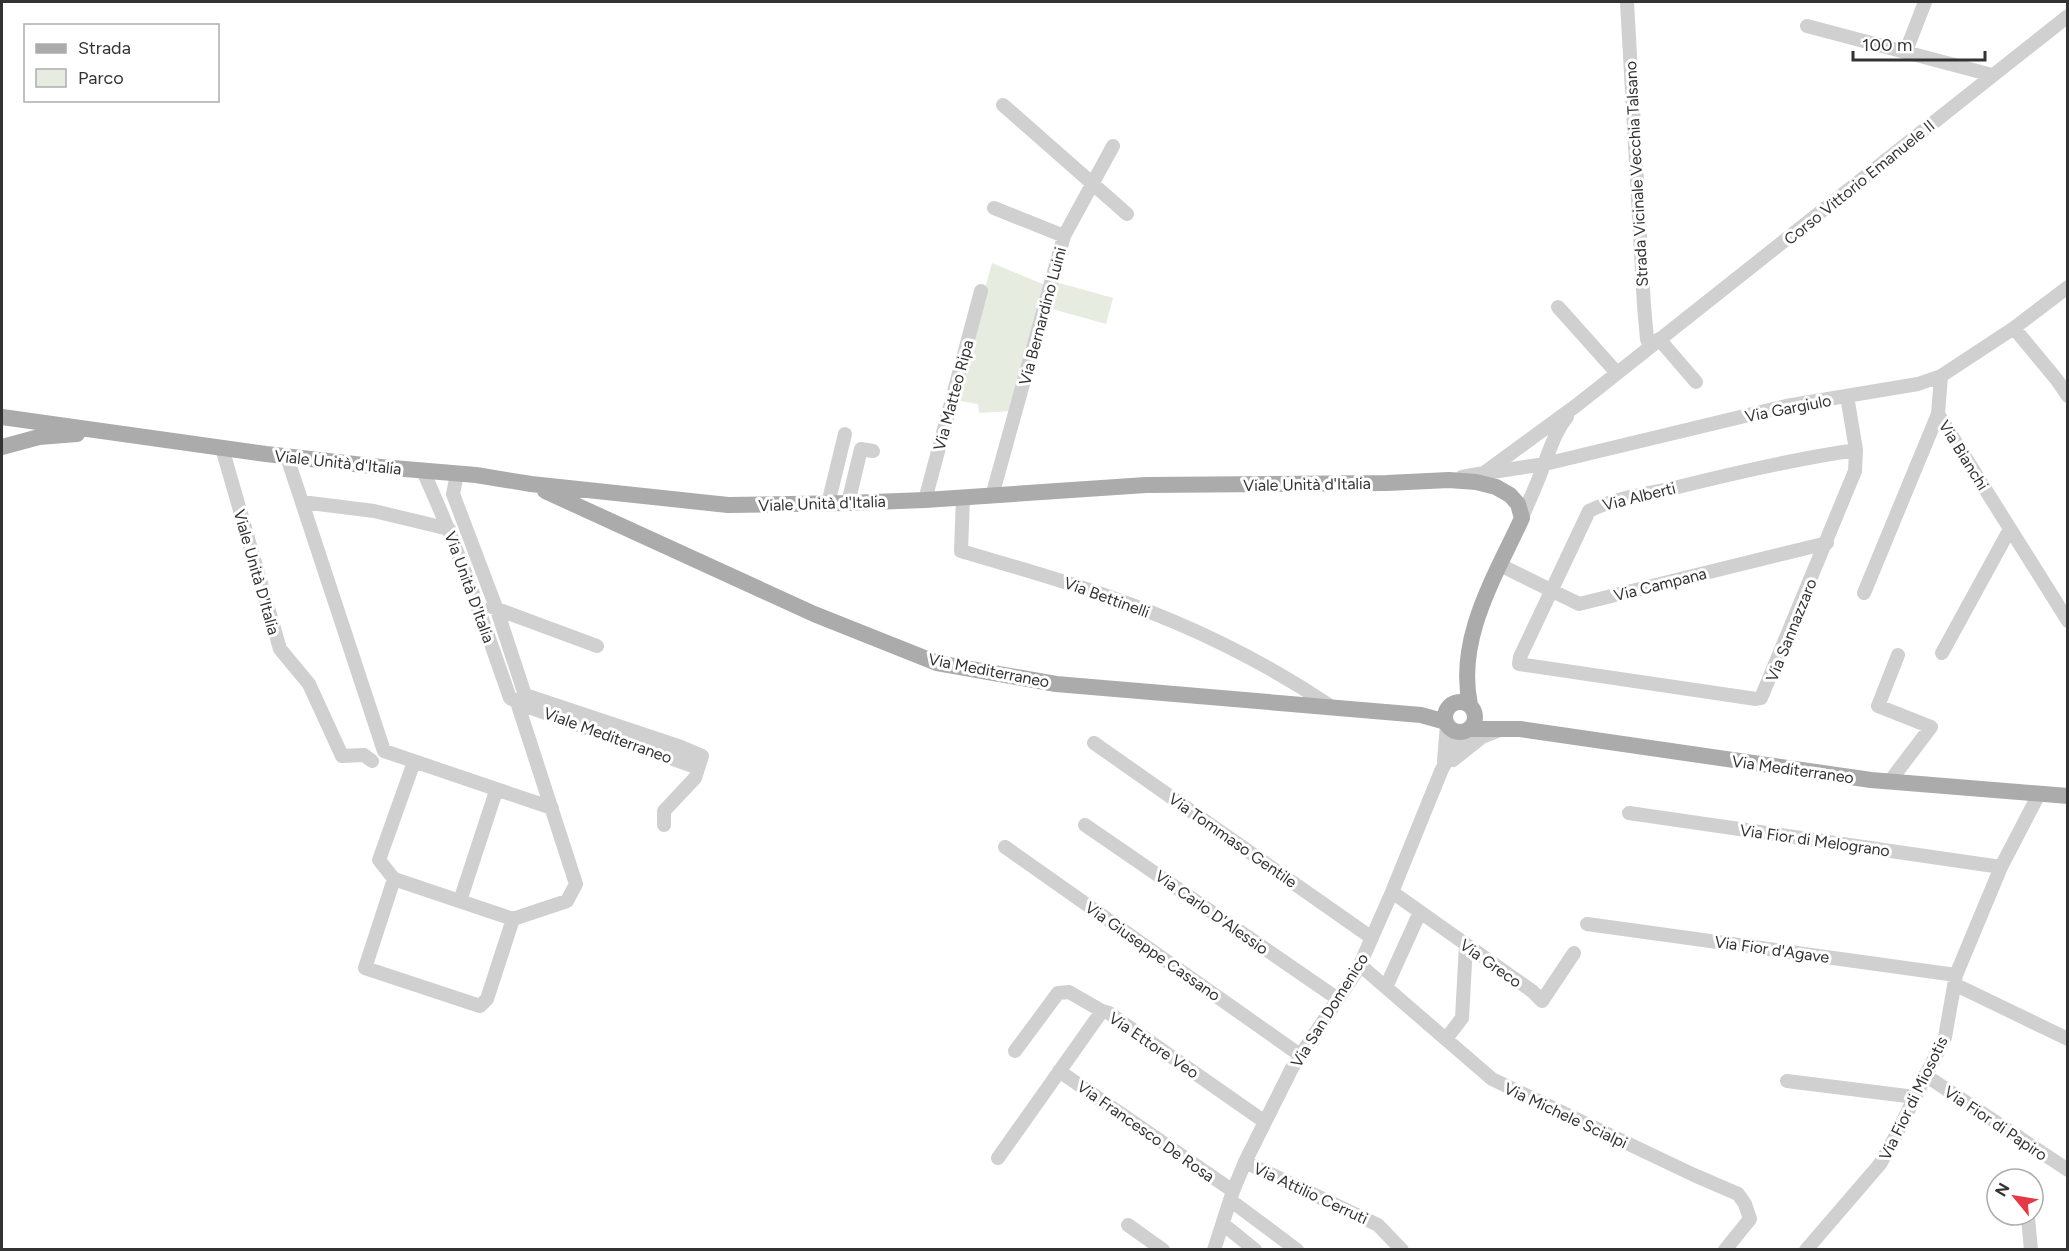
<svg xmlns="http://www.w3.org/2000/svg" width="2069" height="1251" viewBox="0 0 2069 1251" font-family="Figtree,sans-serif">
  <rect width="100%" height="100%" fill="#fff"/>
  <path fill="#e6ecdf" d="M 992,263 L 1045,285 L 1011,411 L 979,413 L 978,404 L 954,400 Z
    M 1056,282 L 1113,298 L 1106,324 L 1049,308 Z"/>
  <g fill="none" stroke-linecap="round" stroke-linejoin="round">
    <path stroke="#d0d0d0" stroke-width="14" d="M 1627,2 L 1644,306 L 1647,339 L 1650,347
      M 1807,26 L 1992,75
      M 1906,51 L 1925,2
      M 1003,105 L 1127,214
      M 994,208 L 1064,236
      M 1558,307 L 1617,373
      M 2014,328 L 2057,380 L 2068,396
      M 1659,339 L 1696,382
      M 1941,376 L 1938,414 L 2068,621
      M 1847,396 L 1856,450 L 1855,471 L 1761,698 L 1756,699 L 1519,664 L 1520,657 L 1589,511 C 1614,498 1646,494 1674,488 C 1734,473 1794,459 1856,450
      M 222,448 L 280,649 L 309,684 L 342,756 L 364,755 L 372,761
      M 287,457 L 384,751 L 552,808
      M 423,471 C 457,545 483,621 510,698 L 523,705 L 698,768
      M 1486,473 L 1545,464 L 1786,406 L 1918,384 L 1941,376 L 2014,328 L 2068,287
      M 457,474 L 453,494 L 497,610 L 525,695
      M 1462,477 L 1484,473 L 1577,405 L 2068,16
      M 992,496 L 1064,236 L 1113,146
      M 963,498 L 961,551 C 1033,572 1107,593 1177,623 C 1231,646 1284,675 1332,707
      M 925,500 L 981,291
      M 302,502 L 374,511 L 449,529
      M 848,503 L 861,449 L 873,451
      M 828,504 L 845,434
      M 1522,518 C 1529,500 1538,483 1544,464 C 1551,447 1555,432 1567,417
      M 1500,565 L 1579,604 L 1827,543
      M 1864,593 L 1938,414
      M 492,607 L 597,646
      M 1942,653 L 2010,529
      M 517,702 L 525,695 L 681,747 L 702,756 L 695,778 L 664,811 L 664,825
      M 1094,743 L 1372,938
      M 1453,760 L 1482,737 L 1500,730
      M 1444,761 L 1447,724
      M 1890,781 L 1931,727 L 1878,706 L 1898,655
      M 1629,813 L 2001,867
      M 1085,825 L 1338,999
      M 1005,847 L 1300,1055
      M 394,879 L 379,860 L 414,762
      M 1392,892 L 1532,991 L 1542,1001 L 1574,953
      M 460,901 L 496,791
      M 513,919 L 394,879 L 365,968 L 480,1006 L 487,999 L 513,919 L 567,901 L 576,884 L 517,702
      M 1587,924 L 1956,975
      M 1360,965 L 1492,1079 L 1694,1175 L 1738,1194 L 1745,1204 L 1750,1219 L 1725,1250
      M 1956,985 L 2068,1039
      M 1386,987 L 1420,912
      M 1446,1039 L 1462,1018 L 1466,945
      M 1015,1051 L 1058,993 L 1069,992 L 1102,1011
      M 1059,1071 L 1233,1191
      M 1925,1075 L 2068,1170
      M 1787,1081 L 1915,1097
      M 998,1158 L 1102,1011 L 1109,1013 L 1265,1122
      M 1245,1162 L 1378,1225 L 1402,1250
      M 1230,1200 L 1297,1250
      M 2028,1218 L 2031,1250
      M 1223,1224 L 1255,1250
      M 1128,1225 L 1163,1250
      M 1214,1250 L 1233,1191 L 1245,1162 L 1292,1068 L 1358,969 L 1392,892 L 1442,769 L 1465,731
      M 1806,1250 L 1880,1164 L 1893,1141 L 1945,1037 L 1956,975 L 2001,867 L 2039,794"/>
    <path stroke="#ababab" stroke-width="16" d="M 2,417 L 266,454 L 381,467 L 476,475 L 531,484 L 728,505 L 848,503 L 925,500 L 1146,485 L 1387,483 L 1449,480 L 1476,482 L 1496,487 L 1510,495 L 1518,504 L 1522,518 C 1495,577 1456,638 1470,705
      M 2,447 L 39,437 L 77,434
      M 545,491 L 814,614 L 937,663 L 1056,684 L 1421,715 L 1446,722
      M1445 717a15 15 0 1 1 30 0a15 15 0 1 1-30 0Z
      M 1469,729 L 1520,729 L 1871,780 L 2068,796"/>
  </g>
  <g text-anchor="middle" stroke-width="6" stroke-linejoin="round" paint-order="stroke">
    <g font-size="16" fill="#333" stroke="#fff">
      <text transform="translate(1636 174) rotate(-93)" y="6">Strada Vicinale Vecchia Talsano</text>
      <text transform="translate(1859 182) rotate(-39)" y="6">Corso Vittorio Emanuele II</text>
      <text transform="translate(1042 316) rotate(-75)" y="6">Via Bernardino Luini</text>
      <text transform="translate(953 395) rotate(-75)" y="6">Via Matteo Ripa</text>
      <text transform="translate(1788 408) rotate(-11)" y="6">Via Gargiulo</text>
      <text transform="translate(1964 455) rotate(58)" y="6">Via Bianchi</text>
      <text transform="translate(338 462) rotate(6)" y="6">Viale Unità d'Italia</text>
      <text transform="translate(1307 484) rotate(-1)" y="6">Viale Unità d'Italia</text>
      <text transform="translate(1639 496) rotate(-14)" y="6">Via Alberti</text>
      <text transform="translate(822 503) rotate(-2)" y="6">Viale Unità d'Italia</text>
      <text transform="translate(257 572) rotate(74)" y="6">Viale Unità D'Italia</text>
      <text transform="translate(1660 584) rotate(-14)" y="6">Via Campana</text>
      <text transform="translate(470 587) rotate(70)" y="6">Via Unità D'Italia</text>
      <text transform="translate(1107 597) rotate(20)" y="6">Via Bettinelli</text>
      <text transform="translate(1791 630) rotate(-68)" y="6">Via Sannazzaro</text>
      <text transform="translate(989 670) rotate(11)" y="6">Via Mediterraneo</text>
      <text transform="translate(608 735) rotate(20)" y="6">Viale Mediterraneo</text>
      <text transform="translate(1793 769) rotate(8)" y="6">Via Mediterraneo</text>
      <text transform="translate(1233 840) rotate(35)" y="6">Via Tommaso Gentile</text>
      <text transform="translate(1815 840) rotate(8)" y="6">Via Fior di Melograno</text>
      <text transform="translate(1212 912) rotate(35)" y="6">Via Carlo D'Alessio</text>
      <text transform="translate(1772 949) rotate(8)" y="6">Via Fior d'Agave</text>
      <text transform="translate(1153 951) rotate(35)" y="6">Via Giuseppe Cassano</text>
      <text transform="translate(1491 963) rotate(35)" y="6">Via Greco</text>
      <text transform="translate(1329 1010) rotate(-58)" y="6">Via San Domenico</text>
      <text transform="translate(1154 1045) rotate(34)" y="6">Via Ettore Veo</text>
      <text transform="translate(1913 1098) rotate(-64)" y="6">Via Fior di Miosotis</text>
      <text transform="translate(1566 1115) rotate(25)" y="6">Via Michele Scialpi</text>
      <text transform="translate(1996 1123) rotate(34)" y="6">Via Fior di Papiro</text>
      <text transform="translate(1146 1131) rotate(35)" y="6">Via Francesco De Rosa</text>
      <text transform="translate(1311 1193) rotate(25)" y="6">Via Attilio Cerruti</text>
    </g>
  </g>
  <rect width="2069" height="1251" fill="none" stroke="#333333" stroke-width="6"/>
  <rect x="24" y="24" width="195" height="78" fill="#ffffff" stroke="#adadad" stroke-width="1.5"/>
  <rect x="36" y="44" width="30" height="9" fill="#ababab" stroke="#adadad" stroke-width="1.5"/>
  <text x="78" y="54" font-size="18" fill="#333333">Strada</text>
  <rect x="36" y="69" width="30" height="18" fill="#e6ecdf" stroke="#adadad" stroke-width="1.5"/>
  <text x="78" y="84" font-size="18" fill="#333333">Parco</text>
  <g transform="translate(2015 1197) rotate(300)"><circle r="28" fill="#ffffff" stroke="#adadad" stroke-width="1.5"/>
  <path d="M0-4.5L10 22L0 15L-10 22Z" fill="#e63946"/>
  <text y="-9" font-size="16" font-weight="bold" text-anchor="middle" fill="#333333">N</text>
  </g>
  <path d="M1853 51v9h132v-9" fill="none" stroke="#333333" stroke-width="3"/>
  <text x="1862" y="51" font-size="18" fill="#333333" stroke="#ffffff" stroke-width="4.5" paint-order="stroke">100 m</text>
</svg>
